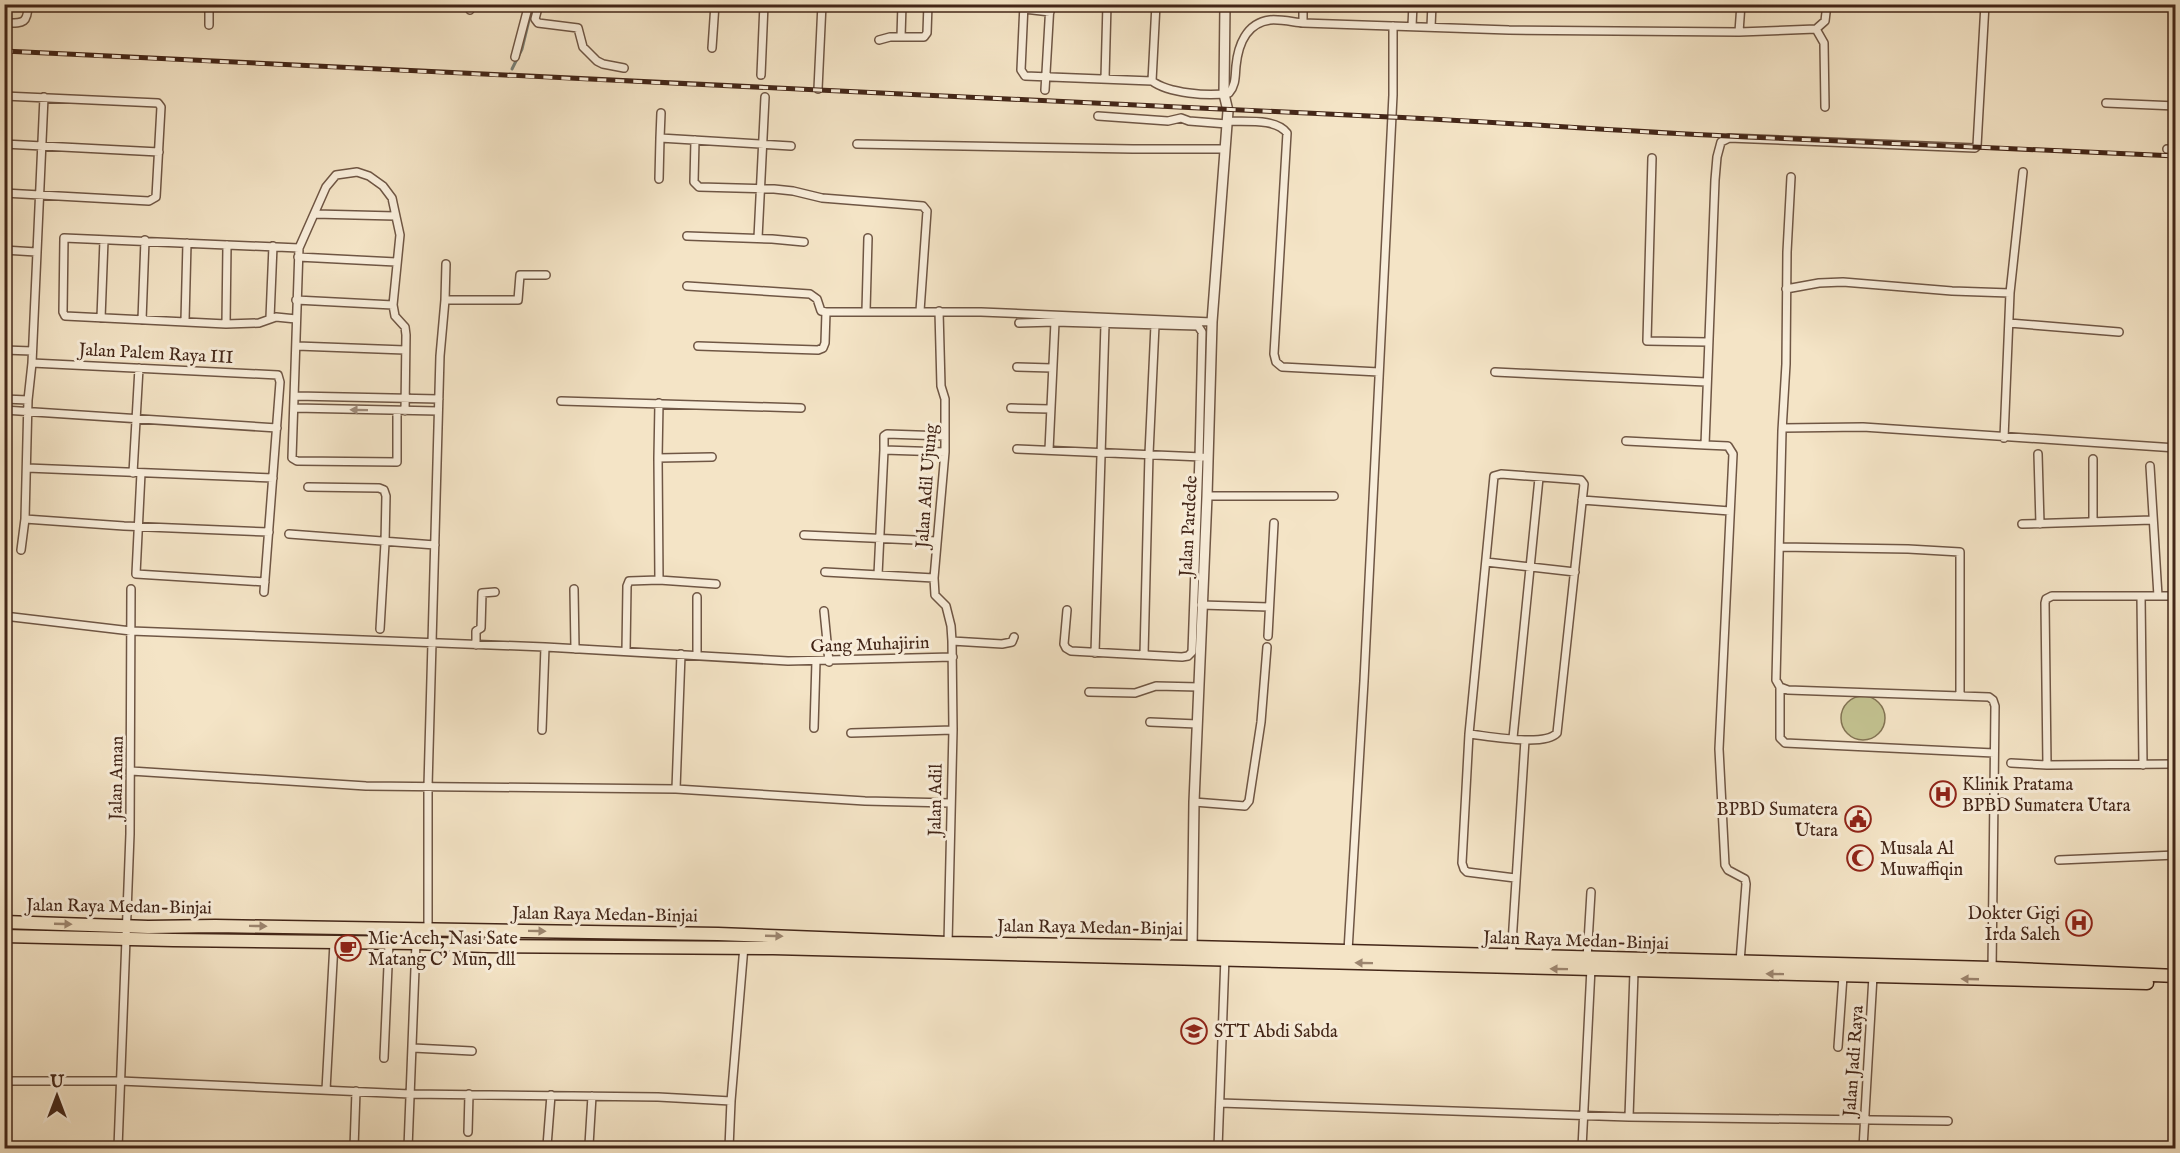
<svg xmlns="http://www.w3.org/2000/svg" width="2180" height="1153" viewBox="0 0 2180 1153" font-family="'IM FELL English',serif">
  <rect width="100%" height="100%" fill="#f4e4c6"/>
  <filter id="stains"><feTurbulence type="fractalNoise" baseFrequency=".00333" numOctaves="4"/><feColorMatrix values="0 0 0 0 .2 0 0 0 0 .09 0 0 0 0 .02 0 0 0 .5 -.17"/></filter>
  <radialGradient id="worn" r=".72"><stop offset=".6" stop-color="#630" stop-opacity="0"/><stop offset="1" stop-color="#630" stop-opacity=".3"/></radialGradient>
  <path fill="#c3c290" stroke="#837454" stroke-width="1.5" d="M1841 718a22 22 0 1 1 44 0a22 22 0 1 1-44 0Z"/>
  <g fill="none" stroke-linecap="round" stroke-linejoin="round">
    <path stroke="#788177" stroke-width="3" d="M 512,69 L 522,49 L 533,4"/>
    <g stroke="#6f5644" stroke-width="10">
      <path id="minor" d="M 539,4 L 535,19 L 538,23 L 578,28 L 583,47 L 597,61 L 603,64 L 624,68
        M 1024,4 L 1021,70 L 1025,76 L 1152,81 C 1168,93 1209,97 1229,93 C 1236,85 1235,76 1236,66 C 1238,46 1246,23 1270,20 C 1280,19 1293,22 1303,23 L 1509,30 L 1739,32 L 1741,4
        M 169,7 L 170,4
        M 1024,9 L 1050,12
        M 470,10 L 471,4
        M 4,23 C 22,23 28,25 28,4
        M 1303,23 L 1303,4
        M 209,25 L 209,4
        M 1412,26 L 1413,4
        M 1431,27 L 1432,4
        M 1816,29 L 1824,43 L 1825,107
        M 1739,32 L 1816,29 L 1825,21 L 1827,4
        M 901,37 L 902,4
        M 879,40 L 890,37 L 924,37 L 927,33 L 928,4
        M 712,48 L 715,4
        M 515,57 L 529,4
        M 761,75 L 764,4
        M 1105,78 L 1107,4
        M 1152,81 L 1156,4
        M 818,89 L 822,4
        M 1045,90 L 1050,4
        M 4,96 L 158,103 L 161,107 L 156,197 L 149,201 L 4,193
        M 2106,103 L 2176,106
        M 1098,116 L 1168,121 L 1181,118 L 1189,121 L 1227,124
        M 1228,121 C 1245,122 1276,118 1287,133 L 1274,354 L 1276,362 L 1282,367 L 1379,372
        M 660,138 L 661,113
        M 695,140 L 694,182 L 699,187 L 774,189 L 793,191 L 822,198 L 923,206 L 927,211 L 920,311
        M 4,144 L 159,152
        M 857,144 L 1133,149 L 1225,149
        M 2167,149 L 2176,149
        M 1652,158 L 1647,341 L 1708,342
        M 1791,177 L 1787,252 L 1786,364 L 1782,431 L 1776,680 L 1780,687 L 1788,690 L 1989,697 L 1993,700 L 1995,706 L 1992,971
        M 659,179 L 660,138 L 791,146
        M 315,214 L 395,216
        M 687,236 L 772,239 L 804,242
        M 758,238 L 765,97
        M 4,250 L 36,252
        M 298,257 L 396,262
        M 687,286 L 810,294 L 817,299 L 821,311 L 826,312
        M 1786,289 L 1819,283 L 1843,282 L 1952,291 L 2010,293 L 2004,438
        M 2010,293 L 2023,172
        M 296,300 L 393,305 L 395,316 L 405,327 L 406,335 L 405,411
        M 445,300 L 518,300 L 520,275 L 546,275
        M 393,305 L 400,235 L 392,198 L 383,186 L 369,176 L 357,172 L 336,175 L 326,187 L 299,248 L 292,458 L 297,461 L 397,462 L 397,411
        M 866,311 L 868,238
        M 939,311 L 941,386 L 945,399 L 945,452 L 934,578 L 935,595 L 946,606 L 951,626 L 952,641 L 953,730 L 948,943
        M 101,318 L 104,240
        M 270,318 L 273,246
        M 296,319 L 276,317 L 259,323 L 226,324 L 65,316 L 63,312 L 64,238 L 299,248
        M 142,320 L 145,240
        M 185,321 L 187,243
        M 1019,323 L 1055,322 L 1198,326 L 1202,332 L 1199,457 L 1192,652 L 1188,656 L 1182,657 L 1071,651 L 1066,648 L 1064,644 L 1067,610
        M 2009,323 L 2119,332
        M 226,324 L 227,245
        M 297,346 L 405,350
        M 698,346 L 818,350 L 823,348 L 825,343 L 826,312 L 981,312 L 1212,322
        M 4,350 L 32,351
        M 32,363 L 278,375 L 280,382 L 264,592
        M 1017,367 L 1052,368
        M 1495,372 L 1706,382
        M 296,396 L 439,399
        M 4,399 L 28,400
        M 561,401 L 801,408
        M 295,408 L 438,411
        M 1011,408 L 1050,409
        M 4,410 L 277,428
        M 1783,428 L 1863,427 L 2176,448
        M 1626,441 L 1705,445
        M 1017,449 L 1202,457
        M 884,450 L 884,436 L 887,434 L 945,436
        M 1049,450 L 1055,322
        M 2038,454 L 2040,524
        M 658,458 L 712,457
        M 2093,459 L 2093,522
        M 2150,466 L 2158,596
        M 27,468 L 273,478
        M 133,473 L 139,368
        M 141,473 L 136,574 L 265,582
        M 308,487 L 379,488 L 384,490 L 386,496 L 385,543 L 380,629
        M 1207,496 L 1334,496
        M 1582,500 L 1730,511
        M 25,519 L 124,526 L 269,532
        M 2022,524 L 2152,520
        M 289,534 L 435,545
        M 804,535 L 937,541
        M 1780,547 L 1908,549 L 1960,552 L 1960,695
        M 21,550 L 25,519 L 28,400 L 32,363 L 44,97
        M 1486,562 L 1575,572
        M 825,572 L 934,578
        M 878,575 L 884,450 L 945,452
        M 659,580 L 716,584
        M 574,589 L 575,649
        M 2141,596 L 2143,765
        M 1201,605 L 1269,607
        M 824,611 L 829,662
        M 4,616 L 131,631 L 545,647 L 788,661 L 953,657
        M 1268,636 L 1274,523
        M 952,641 L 1002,644 L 1012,642 L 1014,637
        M 476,645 L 476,631 L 481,628 L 482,593 L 495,592
        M 626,651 L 627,586 L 629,581 L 659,580 L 658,458 L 659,403
        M 1095,653 L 1105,324
        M 697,654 L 697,597
        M 1144,655 L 1149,454 L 1155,325
        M 1780,687 L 1780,738 L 1785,743 L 1994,753
        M 1089,692 L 1135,693 L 1156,686 L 1199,687
        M 1150,722 L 1197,724
        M 814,728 L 816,661
        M 542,730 L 545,647
        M 851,733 L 953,730
        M 1469,734 C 1488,736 1545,747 1557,733 L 1584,484 L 1581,480 L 1501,474 L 1494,476 L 1469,734 L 1462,863 L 1464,869 L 1467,872 L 1515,878
        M 1513,738 L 1539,478
        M 2011,763 L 2047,765 L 2176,764
        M 2047,765 L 2045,603 L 2046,599 L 2052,596 L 2176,596
        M 131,771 L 366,786 L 676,789 L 865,801 L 950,803
        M 676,789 L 681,654
        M 1194,802 L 1245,806 L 1249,801 L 1261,722 L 1267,647
        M 2059,860 L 2176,855
        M 428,943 L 428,786 L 440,356 L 445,300 L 446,264
        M 1348,951 L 1364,681 L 1393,95 L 1393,26
        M 1511,959 L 1525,740
        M 1587,959 L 1591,892
        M 1740,962 L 1746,884 L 1745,879 L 1728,870 L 1725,865 L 1719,749 L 1733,454 L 1728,446 L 1705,445 L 1715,180 L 1717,157 L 1721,142 L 1729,138 L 1975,148 L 1977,146 L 1985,4
        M 1838,1047 L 1843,976
        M 413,1048 L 472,1051
        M 384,1058 L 389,943
        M 4,1081 L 120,1081 L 410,1094 L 658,1097 L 731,1101
        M 326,1090 L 334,943
        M 1220,1103 L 1629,1117 L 1948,1121
        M 1629,1117 L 1634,972
        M 468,1132 L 469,1094
        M 589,1145 L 592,1096
        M 547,1146 L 551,1095
        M 118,1148 L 130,834 L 131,589
        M 354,1148 L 356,1091
        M 408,1148 L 416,943
        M 729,1148 L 731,1101 L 744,946
        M 1218,1148 L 1225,957
        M 1582,1148 L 1591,968
        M 1863,1148 L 1873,976"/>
    </g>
    <g stroke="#6f5644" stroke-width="12">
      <path id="tertiary" d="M 1192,951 L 1194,802 L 1207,496 L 1212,322 L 1228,111 L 1224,94 L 1225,4"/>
    </g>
    <g stroke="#432618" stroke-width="15">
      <path id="trunk" d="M 4,922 L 148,927 L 215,926 L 718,934 L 948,943 L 1192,947 L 1992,968 L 2176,976
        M 4,936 L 173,940 L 416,943 L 485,946 L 773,948 L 2147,983"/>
    </g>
    <use href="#minor" stroke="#f8edda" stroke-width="7"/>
    <use href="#tertiary" stroke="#f8edda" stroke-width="9"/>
    <use href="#trunk" stroke="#f4e4c6" stroke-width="12"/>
    <g stroke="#432618" stroke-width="5">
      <path id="rail" d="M 4,51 C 466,74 928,95 1390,117 C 1503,122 1615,131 1728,136 C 1877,143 2026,149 2176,156"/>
    </g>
    <use href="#rail" stroke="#f8edda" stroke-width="3" stroke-dasharray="9" stroke-linecap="butt"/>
  </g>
  <defs><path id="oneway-solid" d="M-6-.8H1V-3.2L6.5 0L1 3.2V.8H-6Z" transform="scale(1.5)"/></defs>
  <use fill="#9e8a79" href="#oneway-solid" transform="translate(359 410) rotate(-179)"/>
  <g fill="#9c856f">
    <use href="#oneway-solid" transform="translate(63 924) rotate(2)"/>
    <use href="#oneway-solid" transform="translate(258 926) rotate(1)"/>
    <use href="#oneway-solid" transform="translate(537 931) rotate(1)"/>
    <use href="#oneway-solid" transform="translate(774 936) rotate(2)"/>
    <use href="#oneway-solid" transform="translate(1364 963) rotate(-179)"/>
    <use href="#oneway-solid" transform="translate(1559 969) rotate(-179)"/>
    <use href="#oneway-solid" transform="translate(1775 974) rotate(-179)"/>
    <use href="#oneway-solid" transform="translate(1970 979) rotate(-178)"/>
  </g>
  <defs>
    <g id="hospital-ring" transform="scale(1.35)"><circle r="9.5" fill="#f8edda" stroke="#8f2418" stroke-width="1.5"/><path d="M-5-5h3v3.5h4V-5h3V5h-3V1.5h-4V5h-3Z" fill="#8f2418"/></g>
    <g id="civic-ring" transform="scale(1.35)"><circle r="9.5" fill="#f8edda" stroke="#8f2418" stroke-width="1.5"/><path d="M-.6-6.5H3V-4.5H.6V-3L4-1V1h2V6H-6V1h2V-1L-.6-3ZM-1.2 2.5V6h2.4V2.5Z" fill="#8f2418"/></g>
    <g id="mosque-ring" transform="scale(1.35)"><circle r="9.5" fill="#f8edda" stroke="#8f2418" stroke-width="1.5"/><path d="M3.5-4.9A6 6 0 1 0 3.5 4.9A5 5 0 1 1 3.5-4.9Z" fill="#8f2418"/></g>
    <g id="cafe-ring" transform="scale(1.35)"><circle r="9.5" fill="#f8edda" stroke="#8f2418" stroke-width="1.5"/><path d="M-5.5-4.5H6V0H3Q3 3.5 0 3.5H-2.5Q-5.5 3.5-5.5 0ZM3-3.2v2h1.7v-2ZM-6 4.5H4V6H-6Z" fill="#8f2418"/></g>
    <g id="university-ring" transform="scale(1.35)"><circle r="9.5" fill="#f8edda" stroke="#8f2418" stroke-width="1.5"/><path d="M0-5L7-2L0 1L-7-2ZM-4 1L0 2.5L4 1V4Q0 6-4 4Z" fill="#8f2418"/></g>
  </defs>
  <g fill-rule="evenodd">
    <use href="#hospital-ring" x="1943" y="794"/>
    <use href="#civic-ring" x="1858" y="819"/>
    <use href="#mosque-ring" x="1860" y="858"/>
    <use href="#hospital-ring" x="2079" y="923"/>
    <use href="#cafe-ring" x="348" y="948"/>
    <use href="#university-ring" x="1194" y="1031"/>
  </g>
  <g text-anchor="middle" stroke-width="6" stroke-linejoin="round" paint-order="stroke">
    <g font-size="18" fill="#432618" stroke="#f8edda">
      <text transform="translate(156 353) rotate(3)" y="6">Jalan Palem Raya III</text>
      <text transform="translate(926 486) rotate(-86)" y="6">Jalan Adil Ujung</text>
      <text transform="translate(1188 526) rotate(-87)" y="6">Jalan Pardede</text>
      <text transform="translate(870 644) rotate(-2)" y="6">Gang Muhajirin</text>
      <text transform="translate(116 778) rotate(-89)" y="6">Jalan Aman</text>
      <text transform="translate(935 800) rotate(-89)" y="6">Jalan Adil</text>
      <text transform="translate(119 906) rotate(1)" y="6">Jalan Raya Medan-Binjai</text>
      <text transform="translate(605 914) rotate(1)" y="6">Jalan Raya Medan-Binjai</text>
      <text transform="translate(1090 927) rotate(1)" y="6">Jalan Raya Medan-Binjai</text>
      <text transform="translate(1576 940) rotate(2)" y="6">Jalan Raya Medan-Binjai</text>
      <text transform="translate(1853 1061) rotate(-86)" y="6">Jalan Jadi Raya</text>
    </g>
    <g font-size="18" fill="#432618" stroke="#f8edda" text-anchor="start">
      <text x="1962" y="790">Klinik Pratama<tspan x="1962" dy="21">BPBD Sumatera Utara</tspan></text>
      <text x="1838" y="815" text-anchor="end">BPBD Sumatera<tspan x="1838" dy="21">Utara</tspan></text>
      <text x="1880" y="854">Musala Al<tspan x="1880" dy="21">Muwaffiqin</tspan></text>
      <text x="2060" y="919" text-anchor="end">Dokter Gigi<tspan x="2060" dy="21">Irda Saleh</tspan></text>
      <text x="368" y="944">Mie Aceh, Nasi Sate<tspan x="368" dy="21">Matang C' Mun, dll</tspan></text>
      <text x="1214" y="1037">STT Abdi Sabda</text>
    </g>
  </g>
  <rect width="2180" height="1153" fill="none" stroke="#f4e4c6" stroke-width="24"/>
  <rect x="6" y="6" width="2168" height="1141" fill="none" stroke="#432618" stroke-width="3"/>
  <rect x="12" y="12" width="2156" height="1129" fill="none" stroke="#432618" stroke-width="1.5"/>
  <g transform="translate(57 1096)" stroke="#f8edda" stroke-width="4.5" paint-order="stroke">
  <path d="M0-4.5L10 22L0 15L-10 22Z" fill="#432618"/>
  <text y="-9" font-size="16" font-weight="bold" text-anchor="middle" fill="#432618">U</text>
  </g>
  <rect width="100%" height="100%" filter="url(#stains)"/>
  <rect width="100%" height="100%" fill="url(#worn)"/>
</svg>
